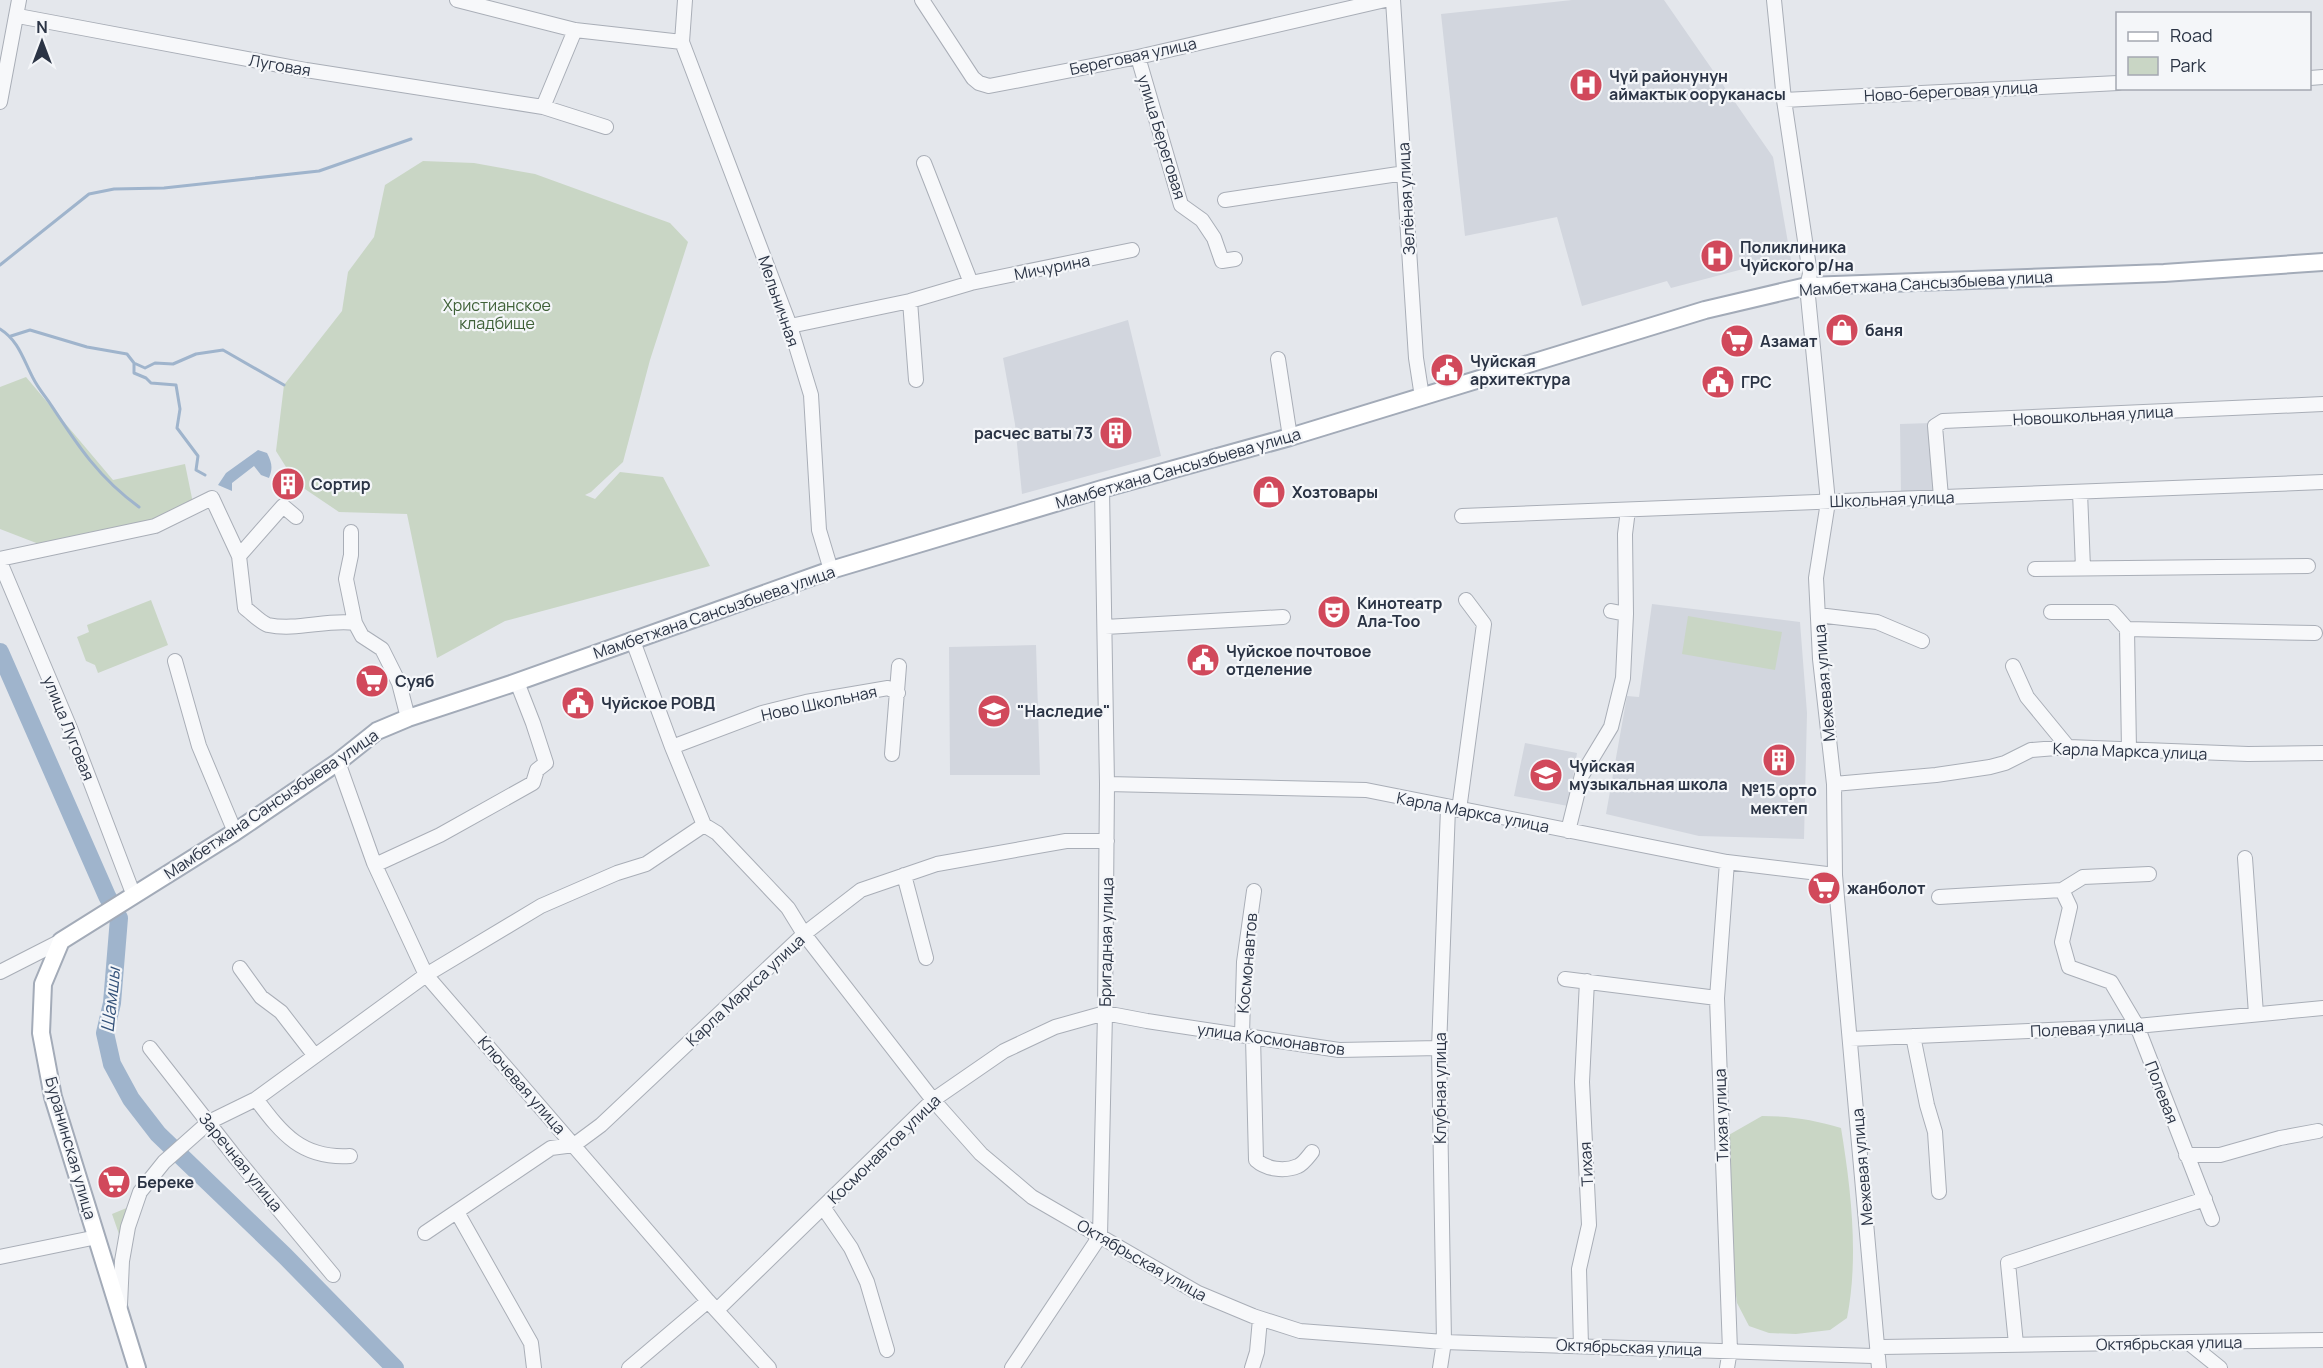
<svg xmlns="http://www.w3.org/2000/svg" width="2323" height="1368" viewBox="0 0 2323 1368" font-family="Manrope,sans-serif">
  <rect width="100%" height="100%" fill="#e4e7ec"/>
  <path fill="#d2d6de" d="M 1572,0 L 1664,0 L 1773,157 L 1791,260 L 1743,269 L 1671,288 L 1667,281 L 1582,306 L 1557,217 L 1465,236 L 1441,14 Z
    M 1128,320 L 1161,456 L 1022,494 L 1015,424 L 1003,358 Z
    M 1931,423 L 1938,492 L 1901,493 L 1900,424 Z
    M 1652,604 L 1800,622 L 1807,713 L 1804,839 L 1699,836 L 1606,814 L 1627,696 L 1639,697 Z
    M 1036,645 L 1040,775 L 950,775 L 949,647 Z
    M 1525,743 L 1577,753 L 1568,806 L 1514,796 Z"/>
  <path fill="#c9d6c5" d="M 423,161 L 474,163 L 535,174 L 670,223 L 688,242 L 650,360 L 623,462 L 591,492 L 585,495 L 595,499 L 620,472 L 663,477 L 710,566 L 505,621 L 437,658 L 407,514 L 339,512 L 296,483 L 276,451 L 284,385 L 342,311 L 348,272 L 374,237 L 385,185 Z
    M 26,377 L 113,480 L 185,464 L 194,508 L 154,524 L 44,546 L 0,529 L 0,387 Z
    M 151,600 L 168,645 L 98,673 L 95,665 L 86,661 L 77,637 L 89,632 L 87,625 Z
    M 1688,616 L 1782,632 L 1775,670 L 1682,654 Z
    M 1762,1116 C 1790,1116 1815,1120 1841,1128 C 1851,1189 1859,1257 1847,1318 L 1830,1330 L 1796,1334 L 1769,1333 L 1749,1326 L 1737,1303 L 1733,1271 L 1727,1136 Z
    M 129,1207 L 120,1237 L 112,1214 Z"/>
  <path fill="#9fb4cc" d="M 258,450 L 267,453 C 272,463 273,468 269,478 L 261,475 L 254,466 L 232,483 L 232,491 L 218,485 L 226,473 Z"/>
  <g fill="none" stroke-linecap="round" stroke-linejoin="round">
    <path stroke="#9fb4cc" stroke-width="3" d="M 0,265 L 89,194 L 114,189 L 164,188 L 319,171 L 411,139
      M 0,329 C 19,341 23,359 33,378 C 38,388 45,396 51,405 C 78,446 99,478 139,507
      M 11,336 L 30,330 L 87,347 L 127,354 L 134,363 L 145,368 L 155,363 L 173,364 L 196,354 L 223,350 L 284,385
      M 134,363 L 134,373 L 146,378 L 151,383 L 176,385 L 180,409 L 177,428 L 198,456 L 196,470 L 205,475"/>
    <path stroke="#9fb4cc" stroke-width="18" d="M 0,652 L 107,896 L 119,918 L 112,1003 L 105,1033 L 112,1064 L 131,1099 L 158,1134 L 285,1256 L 395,1368"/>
    <g stroke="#a9aeb7" stroke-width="16">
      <path id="minor" d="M 457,0 L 575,30 L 682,42
        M 685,0 L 682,42 L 790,326 L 811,395 L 819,530 L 831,570
        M 922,0 L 973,78 L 979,83 L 989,86 L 1138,57 L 1385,0
        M 1393,0 L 1416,358 L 1422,397
        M 1774,0 L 1784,100 L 1810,274 L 1807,286 L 1828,502 L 1816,578 L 1820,659 L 1834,784 L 1835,875 L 1879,1368
        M 18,16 L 306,70 L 543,107 L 606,127
        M 1138,57 L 1181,205 L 1202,220 L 1214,238 L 1222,261 L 1235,259
        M 2310,78 L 2323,77
        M 1784,100 L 2118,83
        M 0,102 L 19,0
        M 543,107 L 575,30
        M 924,163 L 971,283
        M 1225,200 L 1405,173
        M 910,301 L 916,380
        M 790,326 L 910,301 L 971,283 L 1132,250
        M 1278,359 L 1290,437
        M 2080,492 L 2083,568
        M 1941,497 L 1935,426 L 1943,421 L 2323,404
        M 1462,516 L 2323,482
        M 296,517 L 283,506 L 239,556 L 245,608 C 252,613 261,623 268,625 C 297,631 327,619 355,623 L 362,636 L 382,649 L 399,683 L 408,718
        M 351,532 L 351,555 L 346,579 L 355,623
        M 0,559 L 155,526 L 212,498 L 239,556
        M 0,562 L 70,728 L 134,896
        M 2035,569 L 2308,566
        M 1611,611 L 1626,614 L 1625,534 L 1628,510
        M 2051,612 L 2112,612 L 2127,629
        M 1818,615 L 1877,622 L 1922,641
        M 1105,627 L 1283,617
        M 633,641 L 672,747 L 704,825 L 717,833 L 788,908 L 804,934 L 933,1100 L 981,1154 L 1032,1197 L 1198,1293 L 1253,1316 L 1300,1331 L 1444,1342 L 1873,1356 L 1882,1347 L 2323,1340
        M 175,661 L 199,746 L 235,832
        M 2013,666 L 2027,697 L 2068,747
        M 672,747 L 762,713 L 806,702 L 888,688 L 898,693
        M 2129,750 L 2127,629 L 2315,633
        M 892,754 L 899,666
        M 338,762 L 374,863 L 426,975 L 708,1301 L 769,1368
        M 1107,784 L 1366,790 L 1727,862 L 1835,875
        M 1834,784 L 1936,775 L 1990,767 L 2005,763 L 2031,750 L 2068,747 L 2248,754 L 2323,753
        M 1459,810 L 1484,624 L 1466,600
        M 1568,831 L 1582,775 L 1611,727 L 1623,678 L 1626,614
        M 2245,858 L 2256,1014
        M 1727,862 L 1717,998 L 1730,1350 L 1727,1368
        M 375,865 L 440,835 L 533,783 L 537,770 L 546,763 L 533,723 L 517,682
        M 904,875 L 926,958
        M 2062,890 L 2070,907 L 2062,942 L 2069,967 L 2111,982 L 2137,1026 L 2212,1219
        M 1939,897 L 2062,890 L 2083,877 L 2149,874
        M 240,968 L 261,997 L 281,1012 L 315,1056
        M 0,972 L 61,941
        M 1565,979 L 1717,998
        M 1242,1035 L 1244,962 L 1254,891
        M 1913,1036 L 1927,1105 L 1935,1132 L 1939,1192
        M 1253,1037 L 1256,1160 C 1266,1169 1284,1172 1298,1166 C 1303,1164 1308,1157 1312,1152
        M 1850,1039 L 2137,1026 L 2323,1008
        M 150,1048 L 236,1158 L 333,1275
        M 256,1099 C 282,1134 302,1159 350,1156
        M 2186,1155 L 2220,1155 L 2280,1138 L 2318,1131
        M 823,1207 L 851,1248 L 867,1282 L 887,1350
        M 457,1212 L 531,1343 L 534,1368
        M 425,1233 L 551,1148 L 574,1145 L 601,1125 L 804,934 L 861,890 L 937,864 L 1066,841 L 1107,841
        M 0,1257 L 97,1237
        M 120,1305 L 122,1261 L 128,1227 L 140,1192 L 164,1162 L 209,1122 L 256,1099 L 426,975 L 541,906 L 617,873 L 646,864 L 704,825
        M 717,1310 L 933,1100 L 1004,1051 L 1055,1027 L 1105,1013 L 1147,1021 L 1339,1050 L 1439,1048
        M 2189,1343 L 2220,1368
        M 2016,1344 L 2008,1263 L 2205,1199
        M 1581,1346 L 1579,1269 L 1589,1225 L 1582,1082 L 1587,981
        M 629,1368 L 708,1301
        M 1012,1368 L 1100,1236 L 1105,1013 L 1107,784 L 1102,489
        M 1252,1368 L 1257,1352 L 1260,1319
        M 1440,1368 L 1444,1342 L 1439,1048 L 1448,808"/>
    </g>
    <g stroke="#a3abb8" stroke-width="20">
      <path id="major" d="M 137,1368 L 53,1097 L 41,1033 L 43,984 L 61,941 L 235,832 L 338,762 L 377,731 L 408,718 L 511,684 L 831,570 L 1102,489 L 1290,437 L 1705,310 L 1807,286 L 2164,273 L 2323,262"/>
    </g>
    <use href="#minor" stroke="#f7f8fa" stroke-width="14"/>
    <use href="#major" stroke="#fff" stroke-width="16"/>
  </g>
  <defs>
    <g id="hospital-disc" transform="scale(1.725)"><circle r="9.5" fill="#d1495b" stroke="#f4f6f9"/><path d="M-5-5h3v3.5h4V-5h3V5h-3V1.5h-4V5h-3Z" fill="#fff"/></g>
    <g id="shop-disc" transform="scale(1.725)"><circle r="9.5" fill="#d1495b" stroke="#f4f6f9"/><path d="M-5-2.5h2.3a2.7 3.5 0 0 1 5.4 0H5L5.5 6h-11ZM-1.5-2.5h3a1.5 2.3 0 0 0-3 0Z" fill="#fff"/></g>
    <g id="supermarket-disc" transform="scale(1.725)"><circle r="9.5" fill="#d1495b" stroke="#f4f6f9"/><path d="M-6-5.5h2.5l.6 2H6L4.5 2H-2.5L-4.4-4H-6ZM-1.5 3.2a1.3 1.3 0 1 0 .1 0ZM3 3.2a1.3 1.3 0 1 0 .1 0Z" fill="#fff"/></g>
    <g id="civic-disc" transform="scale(1.725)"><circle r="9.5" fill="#d1495b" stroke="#f4f6f9"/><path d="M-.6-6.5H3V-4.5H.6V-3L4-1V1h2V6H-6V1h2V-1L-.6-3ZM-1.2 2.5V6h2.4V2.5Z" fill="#fff"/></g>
    <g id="building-disc" transform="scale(1.725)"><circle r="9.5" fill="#d1495b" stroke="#f4f6f9"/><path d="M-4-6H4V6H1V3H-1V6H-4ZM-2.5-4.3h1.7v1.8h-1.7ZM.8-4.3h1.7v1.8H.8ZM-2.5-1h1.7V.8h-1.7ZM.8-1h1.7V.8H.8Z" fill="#fff"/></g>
    <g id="theatre-disc" transform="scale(1.725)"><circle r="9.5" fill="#d1495b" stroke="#f4f6f9"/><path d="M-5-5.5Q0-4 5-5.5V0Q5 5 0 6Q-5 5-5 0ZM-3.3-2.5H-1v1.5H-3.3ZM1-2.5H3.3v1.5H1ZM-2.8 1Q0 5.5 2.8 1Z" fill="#fff"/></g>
    <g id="school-disc" transform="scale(1.725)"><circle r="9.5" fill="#d1495b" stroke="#f4f6f9"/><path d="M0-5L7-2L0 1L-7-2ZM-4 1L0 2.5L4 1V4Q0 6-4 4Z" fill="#fff"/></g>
  </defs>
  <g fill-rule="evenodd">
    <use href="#hospital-disc" x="1586" y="85"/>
    <use href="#hospital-disc" x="1717" y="256"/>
    <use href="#shop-disc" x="1842" y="330"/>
    <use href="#supermarket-disc" x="1737" y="341"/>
    <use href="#civic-disc" x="1447" y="370"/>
    <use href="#civic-disc" x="1718" y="382"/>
    <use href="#building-disc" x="1116" y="433"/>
    <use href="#building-disc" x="288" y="484"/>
    <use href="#shop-disc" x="1269" y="492"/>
    <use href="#theatre-disc" x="1334" y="612"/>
    <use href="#civic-disc" x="1203" y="660"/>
    <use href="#supermarket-disc" x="372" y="681"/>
    <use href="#civic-disc" x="578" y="703"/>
    <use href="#school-disc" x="994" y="711"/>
    <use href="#building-disc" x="1779" y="760"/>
    <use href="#school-disc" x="1546" y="775"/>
    <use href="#supermarket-disc" x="1824" y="888"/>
    <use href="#supermarket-disc" x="114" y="1182"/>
  </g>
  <g text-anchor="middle" stroke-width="4.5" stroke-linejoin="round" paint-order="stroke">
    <g font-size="16" fill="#2b3445" stroke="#f4f6f9">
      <text transform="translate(1133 56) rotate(-12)" y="6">Береговая улица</text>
      <text transform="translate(280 65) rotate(10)" y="6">Луговая</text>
      <text transform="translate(1951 91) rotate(-3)" y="6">Ново-береговая улица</text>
      <text transform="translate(1162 137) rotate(73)" y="6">улица Береговая</text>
      <text transform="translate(1406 199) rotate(-93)" y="6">Зелёная улица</text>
      <text transform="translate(1052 267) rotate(-11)" y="6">Мичурина</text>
      <text transform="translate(1926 283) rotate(-3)" y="6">Мамбетжана Сансызбыева улица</text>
      <text transform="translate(779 301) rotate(71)" y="6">Мельничная</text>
      <text transform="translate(2093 415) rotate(-3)" y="6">Новошкольная улица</text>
      <text transform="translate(1178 468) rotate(-16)" y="6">Мамбетжана Сансызбыева улица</text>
      <text transform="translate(1892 499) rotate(-2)" y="6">Школьная улица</text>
      <text transform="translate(714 612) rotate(-19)" y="6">Мамбетжана Сансызбыева улица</text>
      <text transform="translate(1824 683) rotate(-95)" y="6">Межевая улица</text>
      <text transform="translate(819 703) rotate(-12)" y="6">Ново Школьная</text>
      <text transform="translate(69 728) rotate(68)" y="6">улица Луговая</text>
      <text transform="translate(2130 751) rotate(2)" y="6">Карла Маркса улица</text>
      <text transform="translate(271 804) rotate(-34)" y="6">Мамбетжана Сансызбыева улица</text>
      <text transform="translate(1473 812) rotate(11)" y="6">Карла Маркса улица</text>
      <text transform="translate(1106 942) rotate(-89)" y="6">Бригадная улица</text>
      <text transform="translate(1247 963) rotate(-85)" y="6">Космонавтов</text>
      <text transform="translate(745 990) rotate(-43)" y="6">Карла Маркса улица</text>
      <text transform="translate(2087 1028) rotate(-3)" y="6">Полевая улица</text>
      <text transform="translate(1271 1039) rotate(8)" y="6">улица Космонавтов</text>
      <text transform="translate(522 1085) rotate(49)" y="6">Ключевая улица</text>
      <text transform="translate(1440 1088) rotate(-90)" y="6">Клубная улица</text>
      <text transform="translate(2162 1092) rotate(69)" y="6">Полевая</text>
      <text transform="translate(1721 1115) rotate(-92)" y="6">Тихая улица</text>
      <text transform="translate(71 1148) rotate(74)" y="6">Буранинская улица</text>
      <text transform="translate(884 1149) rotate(-44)" y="6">Космонавтов улица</text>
      <text transform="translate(241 1162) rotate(51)" y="6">Заречная улица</text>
      <text transform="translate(1586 1164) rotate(-93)" y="6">Тихая</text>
      <text transform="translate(1862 1167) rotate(-95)" y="6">Межевая улица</text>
      <text transform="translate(1142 1260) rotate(30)" y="6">Октябрьская улица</text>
      <text transform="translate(2169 1343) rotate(-1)" y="6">Октябрьская улица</text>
      <text transform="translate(1629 1347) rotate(2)" y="6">Октябрьская улица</text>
    </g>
    <g font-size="16" font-weight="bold" fill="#2b3445" stroke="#f4f6f9" text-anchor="start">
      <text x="1609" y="82">Чүй районунун<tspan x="1609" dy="18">аймактык ооруканасы</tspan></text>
      <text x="1740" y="253">Поликлиника<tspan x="1740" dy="18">Чуйского р/на</tspan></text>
      <text x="1865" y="336">баня</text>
      <text x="1760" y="347">Азамат</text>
      <text x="1470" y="367">Чуйская<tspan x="1470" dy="18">архитектура</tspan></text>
      <text x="1741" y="388">ГРС</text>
      <text x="1093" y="439" text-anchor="end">расчес ваты 73</text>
      <text x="311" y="490">Сортир</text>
      <text x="1292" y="498">Хозтовары</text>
      <text x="1357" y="609">Кинотеатр<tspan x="1357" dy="18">Ала-Тоо</tspan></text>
      <text x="1226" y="657">Чуйское почтовое<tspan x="1226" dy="18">отделение</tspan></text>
      <text x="395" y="687">Суяб</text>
      <text x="601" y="709">Чуйское РОВД</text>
      <text x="1017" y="717">"Наследие"</text>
      <text x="1569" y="772">Чуйская<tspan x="1569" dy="18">музыкальная школа</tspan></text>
      <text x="1779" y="796" text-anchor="middle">№15 орто<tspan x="1779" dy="18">мектеп</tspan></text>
      <text x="1847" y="894">жанболот</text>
      <text x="137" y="1188">Береке</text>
    </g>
    <g font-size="16" fill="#3f6138" stroke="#f4f6f9">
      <text x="497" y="311">Христианское<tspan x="497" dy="18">кладбище</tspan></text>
    </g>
    <g font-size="18" font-style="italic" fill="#34527a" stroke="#f4f6f9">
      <text transform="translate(111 1000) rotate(-84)" y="6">Шамшы</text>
    </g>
  </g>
  <rect x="2116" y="12" width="195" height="78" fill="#f4f6f9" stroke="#a4a8b1" stroke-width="1.5"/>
  <rect x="2128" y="32" width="30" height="9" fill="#ffffff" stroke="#a4a8b1" stroke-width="1.5"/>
  <text x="2170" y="42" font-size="18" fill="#2b3445">Road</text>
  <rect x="2128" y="57" width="30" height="18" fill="#c9d6c5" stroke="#a4a8b1" stroke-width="1.5"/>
  <text x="2170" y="72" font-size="18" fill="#2b3445">Park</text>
  <g transform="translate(42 42)" stroke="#f4f6f9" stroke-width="4.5" paint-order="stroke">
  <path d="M0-4.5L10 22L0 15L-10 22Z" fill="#2b3445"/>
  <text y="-9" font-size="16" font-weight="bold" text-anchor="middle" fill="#2b3445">N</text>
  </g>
</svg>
